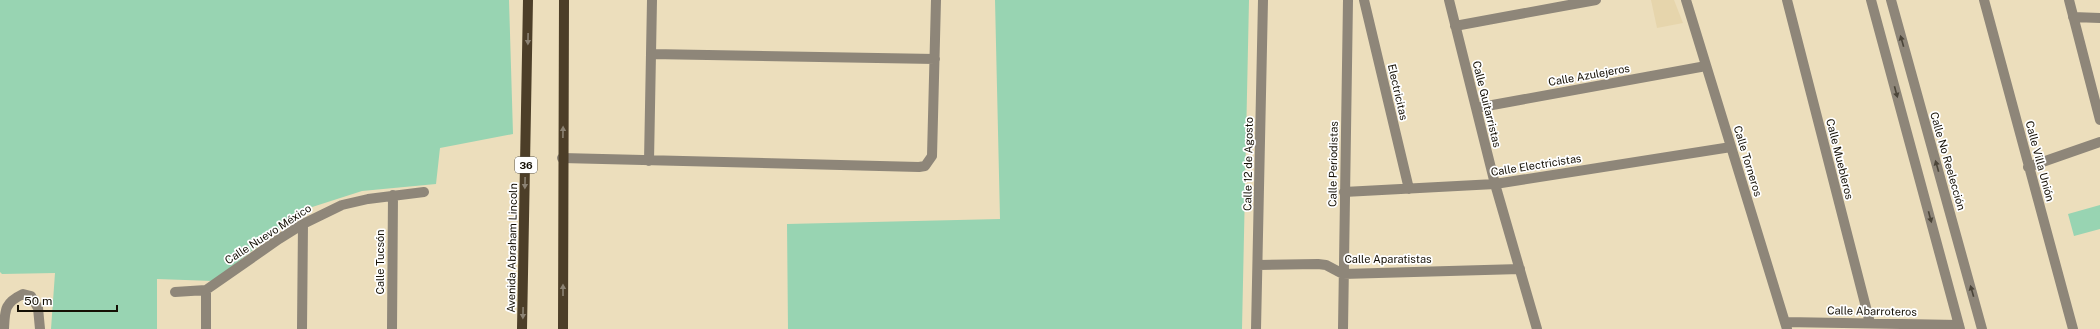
<svg xmlns="http://www.w3.org/2000/svg" width="2100" height="329" viewBox="0 0 2100 329" font-family="'Public Sans',sans-serif">
  <rect width="100%" height="100%" fill="#ecdebc"/>
  <path fill="#e6d5ac" d="M 1651,0 L 1674,0 L 1683,23 L 1657,28 Z"/>
  <path fill="#98d4b2" d="M 0,0 L 509,0 L 513,134 L 440,148 L 436,184 L 362,191 L 306,209 L 213,281 L 157,279 L 157,329 L 51,329 L 55,273 L 2,274 L 0,272 Z
    M 995,0 L 1249,0 L 1242,329 L 788,329 L 787,224 L 1000,219 Z
    M 2100,205 L 2100,229 L 2074,236 L 2068,214 Z"/>
  <g fill="none" stroke-linecap="round" stroke-linejoin="round">
    <path stroke="#8e8679" stroke-width="10" d="M 1364,0 L 1409,189
      M 1449,0 L 1495,184 L 1537,329
      M 1686,0 L 1787,329
      M 1787,0 L 1870,323
      M 1871,0 L 1960,329
      M 1891,0 L 1982,329
      M 1984,0 L 2073,329
      M 2069,0 L 2100,120
      M 2073,17 L 2100,18
      M 1455,26 L 1596,0
      M 651,54 L 935,59
      M 1476,108 L 1706,66
      M 562,158 L 919,167 L 925,166 L 932,156 L 936,0
      M 649,161 L 652,0
      M 2028,167 L 2100,142
      M 1344,192 L 1495,184 L 1731,147
      M 1258,265 L 1318,264 L 1326,265 L 1343,274 L 1520,269
      M 175,292 L 206,290 L 279,239 L 303,224 L 342,205 L 368,199 L 424,192
      M 1785,322 L 1959,325
      M 4,329 C 5,310 4,303 23,294 L 31,296 L 38,308 L 40,329
      M 206,329 L 206,290
      M 302,329 L 303,224
      M 392,329 L 393,195
      M 1256,329 L 1263,0
      M 1343,329 L 1348,0"/>
    <path stroke="#4c3e28" stroke-width="10" d="M 522,329 L 528,0
      M 563,329 L 564,0"/>
  </g>
  <defs><path id="oneway-solid" d="M-6-.8H1V-3.2L6.5 0L1 3.2V.8H-6Z"/></defs>
  <g fill="#8b8273">
    <use href="#oneway-solid" transform="translate(528 39) rotate(91)"/>
    <use href="#oneway-solid" transform="translate(563 132) rotate(-89)"/>
    <use href="#oneway-solid" transform="translate(525 183) rotate(91)"/>
    <use href="#oneway-solid" transform="translate(563 290) rotate(-90)"/>
    <use href="#oneway-solid" transform="translate(523 313) rotate(91)"/>
  </g>
  <g fill="#4b4539">
    <use href="#oneway-solid" transform="translate(1902 41) rotate(-106)"/>
    <use href="#oneway-solid" transform="translate(1896 92) rotate(75)"/>
    <use href="#oneway-solid" transform="translate(1937 166) rotate(-106)"/>
    <use href="#oneway-solid" transform="translate(1930 217) rotate(75)"/>
    <use href="#oneway-solid" transform="translate(1972 291) rotate(-106)"/>
  </g>
  <g text-anchor="middle" stroke-width="3.5" stroke-linejoin="round" paint-order="stroke">
    <rect fill="#fff" stroke="#5a574f" stroke-width="1" x="515" y="157" width="22" height="16" rx="3"/>
    <g font-size="10" font-weight="bold" fill="#140f04">
      <text x="526" y="169">36</text>
    </g>
    <g font-size="11" fill="#140f04" stroke="#fff">
      <text transform="translate(1589 75) rotate(-10)" y="4">Calle Azulejeros</text>
      <text transform="translate(1398 92) rotate(77)" y="4">Electricitas</text>
      <text transform="translate(1487 104) rotate(76)" y="4">Calle Guitarristas</text>
      <text transform="translate(1840 159) rotate(76)" y="4">Calle Muebleros</text>
      <text transform="translate(1748 161) rotate(73)" y="4">Calle Torneros</text>
      <text transform="translate(1948 161) rotate(74)" y="4">Calle No Reelección</text>
      <text transform="translate(2040 161) rotate(75)" y="4">Calle Villa Unión</text>
      <text transform="translate(1248 164) rotate(-89)" y="4">Calle 12 de Agosto</text>
      <text transform="translate(1333 164) rotate(-89)" y="4">Calle Periodistas</text>
      <text transform="translate(1536 165) rotate(-9)" y="4">Calle Electricistas</text>
      <text transform="translate(268 234) rotate(-33)" y="4">Calle Nuevo México</text>
      <text transform="translate(512 248) rotate(-89)" y="4">Avenida Abraham Lincoln</text>
      <text x="1388" y="263">Calle Aparatistas</text>
      <text transform="translate(380 262) rotate(-90)" y="4">Calle Tucsón</text>
      <text transform="translate(1872 311) rotate(1)" y="4">Calle Abarroteros</text>
    </g>
  </g>
  <path d="M18 305v6h99v-6" fill="none" stroke="#140f04" stroke-width="2"/>
  <text x="24" y="305" font-size="12" fill="#140f04" stroke="#ffffff" stroke-width="3" paint-order="stroke">50 m</text>
</svg>
